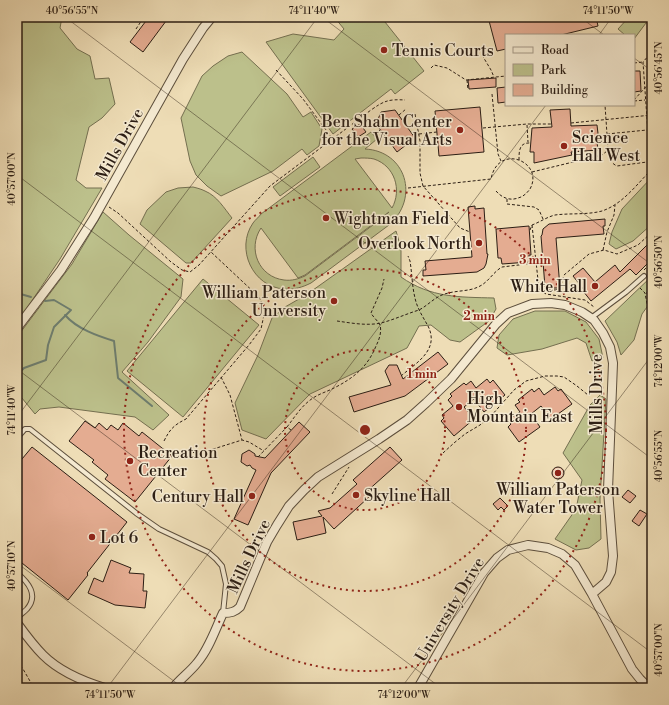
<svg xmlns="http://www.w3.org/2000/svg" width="669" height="705" viewBox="0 0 669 705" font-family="'Libre Bodoni',serif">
  <rect width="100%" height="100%" fill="#eeddb6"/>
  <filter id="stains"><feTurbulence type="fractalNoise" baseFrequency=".005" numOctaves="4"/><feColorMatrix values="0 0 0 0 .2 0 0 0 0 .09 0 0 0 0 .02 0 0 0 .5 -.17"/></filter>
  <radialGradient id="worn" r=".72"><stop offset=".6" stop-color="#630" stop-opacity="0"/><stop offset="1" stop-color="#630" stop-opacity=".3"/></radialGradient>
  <path fill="#bcc08b" stroke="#746f50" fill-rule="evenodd" d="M 17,17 L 62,17 L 60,28 L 77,49 L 90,56 L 95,79 L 109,78 L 115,104 L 102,118 L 89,127 L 76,180 L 86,188 L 102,188 L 60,259 L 23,314 L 17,315 Z
    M 336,17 L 381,17 L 424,71 L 395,94 L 391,89 L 333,134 L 266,42 L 293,34 L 334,40 L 344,29 L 335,18 Z
    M 629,17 L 652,17 L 652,21 L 646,23 L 634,39 L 634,35 L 625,35 L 618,29 Z
    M 242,52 L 287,94 L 303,117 L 311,112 L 322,129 L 319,146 L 307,155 L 302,149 L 273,171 L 221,196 L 207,186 L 196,175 L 190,161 L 181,118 L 202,76 L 213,66 L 228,56 Z
    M 371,132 L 377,139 L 365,149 C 406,151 420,198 389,225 L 311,283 C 303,287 294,290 284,289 C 253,287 235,249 253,223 C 255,220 259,217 261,214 ZM 361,158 C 365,158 370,158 374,159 C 395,166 402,190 392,208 L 355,159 ZM 389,212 L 381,219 L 305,276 C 298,279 292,281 284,280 C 259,277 247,249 261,228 L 298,278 L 305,275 Z
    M 313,157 L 320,167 L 280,196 L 273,187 Z
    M 652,177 L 652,224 L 633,241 L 616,249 L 609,244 L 612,232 L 622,209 Z
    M 193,187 C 197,188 201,189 205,191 C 217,196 224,208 232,218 L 191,263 L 186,263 L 140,224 L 147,210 L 166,192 L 178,188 Z
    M 103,212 L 129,235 L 183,279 L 181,297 L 148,342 L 122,372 L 169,415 L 153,430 L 135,417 L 59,407 L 40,409 L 35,414 L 17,392 L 17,337 L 72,264 Z
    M 396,231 L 401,248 L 401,277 C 431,298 459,297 494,298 L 496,309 L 489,321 L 460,342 L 450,340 L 431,325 L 419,326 L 407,348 L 310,394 L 266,439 L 242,430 L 235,403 L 258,355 L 272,318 L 285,307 L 306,295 Z
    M 652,276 L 652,300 L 642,314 L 634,340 L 621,355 L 617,342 L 605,321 Z
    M 203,279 L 259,325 L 183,417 L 127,371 Z
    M 535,311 L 565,311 L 586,322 L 599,339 L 603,358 L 592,361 L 586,343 L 577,338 L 542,349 L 507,355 L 497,348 L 499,335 L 513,319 Z
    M 600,395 L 606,399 L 600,499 L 601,539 L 589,548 L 576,550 L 555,539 L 576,509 L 582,480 L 563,453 L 590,405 Z"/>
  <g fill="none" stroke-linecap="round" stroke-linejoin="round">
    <path stroke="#6d7d6f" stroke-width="2" d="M 17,293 L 31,297
      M 65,315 C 77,329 98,336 114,341 L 118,378 L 152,406
      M 17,375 L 24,368 L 46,360 L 48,345 L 54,327 L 71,310 L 54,300 L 45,301"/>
  </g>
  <path fill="#e4ac91" stroke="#2c1e14" d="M 149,17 L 169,17 L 143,52 L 130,42 Z
    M 488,17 L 596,17 L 598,26 L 561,35 L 506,35 L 506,49 L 497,51 Z
    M 634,71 L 640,71 L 641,91 L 634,92 Z
    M 496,78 L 496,87 L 469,89 L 468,80 Z
    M 506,87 L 506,102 L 498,103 L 497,88 Z
    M 480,107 L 484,152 L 439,156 L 435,111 Z
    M 570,109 L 571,126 L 597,125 L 599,142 L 597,142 L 598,150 L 571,152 L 572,155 L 534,163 L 534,152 L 530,152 L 532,128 L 552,127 L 550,110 Z
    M 395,110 L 415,138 L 397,152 L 376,124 L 381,112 Z
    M 360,124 L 366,132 L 358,137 L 352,129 Z
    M 475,206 L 475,209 L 484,208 L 487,254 L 488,254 L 486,264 L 484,268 L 477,272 L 423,276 L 423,270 L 426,270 L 425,261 L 472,257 L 468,207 Z
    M 605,219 L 605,226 L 603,226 L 604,234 L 556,238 L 560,288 L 554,288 L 553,287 L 545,287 L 541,236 L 542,235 L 543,229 L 549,224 Z
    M 529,226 L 531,255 L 529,255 L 529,262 L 502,264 L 501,258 L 498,258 L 496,229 Z
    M 652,240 L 652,259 L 636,275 L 630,269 L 591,301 L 583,291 L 584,290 L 573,276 L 583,268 L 595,282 L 615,265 L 620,272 Z
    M 438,352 L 448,364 L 405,396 L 354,412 L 349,397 L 391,385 L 385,371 L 389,365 L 397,365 L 403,379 Z
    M 487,379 L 490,383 L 493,380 L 505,395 L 484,412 L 474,399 L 464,407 L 474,419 L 454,436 L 441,421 L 444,418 L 442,415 L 453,406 L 448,400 L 452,396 L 450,394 L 464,383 L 466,385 L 471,381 L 476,388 Z
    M 555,387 L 558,391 L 561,389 L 572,404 L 551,419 L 541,406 L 531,414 L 540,427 L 519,442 L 508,427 L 511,424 L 508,420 L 520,412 L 515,405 L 520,402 L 518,400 L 532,389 L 534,392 L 539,388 L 544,395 Z
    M 85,421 L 95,428 L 99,423 L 107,430 L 111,425 L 118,430 L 123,423 L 139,436 L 142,432 L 172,456 L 135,502 L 105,479 L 108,475 L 92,462 L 94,460 L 69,441 Z
    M 299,422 L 310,432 L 271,473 L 248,525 L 234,519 L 256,470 L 252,468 L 250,465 L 247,466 L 241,462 L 242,454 L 249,450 L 255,454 L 255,456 L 265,458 Z
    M 32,447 L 127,522 L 87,573 L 88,573 L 87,574 L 88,575 L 68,600 L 17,559 L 17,465 Z
    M 390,447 L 402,460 L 365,493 L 369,497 L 334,529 L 323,517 L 326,533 L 297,540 L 293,522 L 322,516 L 318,511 L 330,508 L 357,484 L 353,480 Z
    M552 473a6 6 0 1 1 12 0a6 6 0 1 1-12 0Z
    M 628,490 L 636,496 L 630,503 L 622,497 Z
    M 500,498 L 508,506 L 504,510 L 501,507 L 498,510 L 493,504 Z
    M 640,510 L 647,514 L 639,526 L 632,521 Z
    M 111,560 L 131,568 L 129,573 L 144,574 L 143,591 L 147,591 L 145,608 L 115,605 L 88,593 L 94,578 L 103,582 Z"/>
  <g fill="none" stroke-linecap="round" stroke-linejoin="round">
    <g stroke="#5c4e3c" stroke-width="6">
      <path id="service" d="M 591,318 L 626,292 L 644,276
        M 17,438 L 25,429 L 30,429 L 136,513 L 159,529 L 208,552 L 216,559 L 222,566 L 226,584 L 223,613
        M 17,573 C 28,582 39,595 27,609 C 24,612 20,615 17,618"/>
    </g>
    <g stroke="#5c4e3c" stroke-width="10">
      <path id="minor" d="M 17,328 L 61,270 L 94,218 L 183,59 L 203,28 L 212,17
        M 17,623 C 25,634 33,645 43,655 C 60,672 82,681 105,688
        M 173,688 C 180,679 190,672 197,663 C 209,649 215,630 223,613 C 231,613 235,612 240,607 L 267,542 L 277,525 L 289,506 L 304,490 L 318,477 L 379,439 L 407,420 L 426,403 L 451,379 L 496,324 L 508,313 L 532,304 L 551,303 L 565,305 L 582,312 L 594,320 L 603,333 L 610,347 L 613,363 L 608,490 L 613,556 L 611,572 L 606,582 L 592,594
        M 418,688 L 484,573 L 497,558 L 508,550 L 528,545 L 548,548 L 562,554 L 575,565 L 592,594 L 632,669 L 640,679 L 649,688"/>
    </g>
    <path stroke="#2c1e14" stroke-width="1" stroke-dasharray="3 2" stroke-linecap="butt" d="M 136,29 L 144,17
      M 650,54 L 643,62 L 649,147 L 652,147
      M 482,55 L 491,70 L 494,77
      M 634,63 L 643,62
      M 431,68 L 434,65 L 447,68 L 466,80 L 506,76
      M 276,70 L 303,99 L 332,138
      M 467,80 L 468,90
      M 647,88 L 652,87
      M 492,94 L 498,154 L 501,161
      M 634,100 L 652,80
      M 634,101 L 645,100
      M 415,114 L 420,141 L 420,173 L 423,186 L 460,228 L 470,232
      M 399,115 L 406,109
      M 571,123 L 652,115
      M 527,125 L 528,142
      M 483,128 L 527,124 L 551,124
      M 419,134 L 437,132
      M 607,134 L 647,130
      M 375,135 L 380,130
      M 607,150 C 609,157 610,163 617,166 L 647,162 L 652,160
      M 519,160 C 519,151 519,142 531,143
      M 532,172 L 602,155 L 607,151 L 608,149 L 605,105
      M 408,188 L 491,179 C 498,142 545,162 530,189 C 527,193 523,197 518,198 C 510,201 502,198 496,191
      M 507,199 L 507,204 L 534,207 L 539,210 L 543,219
      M 109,207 L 118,213 L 171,262 L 182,270 L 190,272 L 199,265 L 270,186 L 371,110 C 384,101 388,99 405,100
      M 532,225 L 539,289 L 546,294 L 585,300 L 594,307
      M 530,230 L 532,225 C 540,222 547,217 555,215 C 570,213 587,215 602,211 C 623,204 637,184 652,169
      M 603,250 L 607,232 L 614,215 L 615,205
      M 644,270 L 652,262
      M 640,288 L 645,293 L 650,320 L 652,321
      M 539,289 L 556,290 L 560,288 L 564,275 L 589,254 L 604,250 L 617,254 L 638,245 L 652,232
      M 646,293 L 652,293
      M 337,321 C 351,323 367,326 381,323 C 393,320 406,314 419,310 C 427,306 434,298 442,295 C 454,290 468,292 478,287 C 488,283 493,272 502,267 L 535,263
      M 401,376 C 416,363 440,350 428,326 C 423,317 417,308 415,298 C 412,286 412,273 410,261 L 408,256
      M 221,377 L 230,395 L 242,440
      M 291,430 L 287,427 C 294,418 300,408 309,401 C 317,394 327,392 336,387 C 355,377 368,366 376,346 C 379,340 382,332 380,325 C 378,321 373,317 371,313 L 382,288 L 384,279
      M 164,441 C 170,429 174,425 186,419 L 249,345 L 261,329 L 265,310 L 259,297 L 211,252
      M 443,453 L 454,443 L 465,434 L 480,425 L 491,416 L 514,390 L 526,381 L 545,376 L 557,376 L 564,377 L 577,386 L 588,395
      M 178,454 L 207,451 L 242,440 L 249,442 L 264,451
      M 258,457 L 287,427
      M 332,494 L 349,467
      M 17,662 L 23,669 L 34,688"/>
    <use href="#service" stroke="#f4e9d0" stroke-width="4"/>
    <use href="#minor" stroke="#f4e9d0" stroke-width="8"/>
  </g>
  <path fill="none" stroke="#2c1e14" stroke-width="1" stroke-opacity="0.45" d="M 65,17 L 652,459M 322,17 L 652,265M 580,17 L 604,35M 17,26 L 24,17M 599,35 L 612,17M 634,58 L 652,71M 17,175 L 652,653M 17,369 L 441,688M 17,417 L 318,17M 17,563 L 183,688M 107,688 L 546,105M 401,688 L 652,355"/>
  <g fill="none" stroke="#8f2418" stroke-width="2" stroke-dasharray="2 4">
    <circle cx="365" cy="430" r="80"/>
    <circle cx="365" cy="430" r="161"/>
    <circle cx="365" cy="430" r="241"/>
  </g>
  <g fill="#8f2418" stroke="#f4e9d0" stroke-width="1.5">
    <circle cx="384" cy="50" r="4"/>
    <circle cx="460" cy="130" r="4"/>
    <circle cx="564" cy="146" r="4"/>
    <circle cx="326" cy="218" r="4"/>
    <circle cx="479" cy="243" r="4"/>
    <circle cx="595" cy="286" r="4"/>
    <circle cx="334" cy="301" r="4"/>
    <circle cx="459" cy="407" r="4"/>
    <circle cx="130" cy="461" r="4"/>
    <circle cx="558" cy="473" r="4"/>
    <circle cx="356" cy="495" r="4"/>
    <circle cx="252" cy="496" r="4"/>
    <circle cx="92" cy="537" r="4"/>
  </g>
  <g text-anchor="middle" stroke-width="3" stroke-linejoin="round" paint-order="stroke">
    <g font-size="16" fill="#2c1e14" stroke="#f4e9d0" text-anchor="start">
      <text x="392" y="56">Tennis Courts</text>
      <text x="452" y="127" text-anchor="end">Ben Shahn Center<tspan x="452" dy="18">for the Visual Arts</tspan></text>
      <text x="572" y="143">Science<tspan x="572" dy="18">Hall West</tspan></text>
      <text x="334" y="224">Wightman Field</text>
      <text x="471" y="249" text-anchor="end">Overlook North</text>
      <text x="587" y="292" text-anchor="end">White Hall</text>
      <text x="326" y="298" text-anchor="end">William Paterson<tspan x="326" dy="18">University</tspan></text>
      <text x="467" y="404">High<tspan x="467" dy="18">Mountain East</tspan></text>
      <text x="138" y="458">Recreation<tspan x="138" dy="18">Center</tspan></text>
      <text x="558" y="495" text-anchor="middle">William Paterson<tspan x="558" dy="18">Water Tower</tspan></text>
      <text x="364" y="501">Skyline Hall</text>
      <text x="244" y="502" text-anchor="end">Century Hall</text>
      <text x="100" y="543">Lot 6</text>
    </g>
    <g font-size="16" fill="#2c1e14" stroke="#f4e9d0">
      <text transform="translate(119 144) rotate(-61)" y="6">Mills Drive</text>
      <text transform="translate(596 394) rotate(-90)" y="6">Mills Drive</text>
      <text transform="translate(248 556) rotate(-65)" y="6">Mills Drive</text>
      <text transform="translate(449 609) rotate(-59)" y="6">University Drive</text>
    </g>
  </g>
  <circle cx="365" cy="430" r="6" fill="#8f2418" stroke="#f4e9d0" stroke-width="2"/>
  <g font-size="12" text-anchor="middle" font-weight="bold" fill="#8f2418" stroke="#f4e9d0" stroke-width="3" stroke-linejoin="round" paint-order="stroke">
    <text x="535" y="264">3 min</text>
    <text x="479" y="320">2 min</text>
    <text x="422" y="378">1 min</text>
  </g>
  <rect width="669" height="705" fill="none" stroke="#eeddb6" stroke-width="44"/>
  <rect x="505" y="34" width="130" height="72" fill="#f4e9d0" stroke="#a49885"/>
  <rect x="513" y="47" width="20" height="6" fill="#f4e9d0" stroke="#a49885"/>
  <text x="541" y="54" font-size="12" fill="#2c1e14">Road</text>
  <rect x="513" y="64" width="20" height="12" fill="#bcc08b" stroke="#a49885"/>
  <text x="541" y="74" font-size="12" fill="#2c1e14">Park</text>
  <rect x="513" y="84" width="20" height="12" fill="#e4ac91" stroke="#a49885"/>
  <text x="541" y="94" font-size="12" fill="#2c1e14">Building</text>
  <rect x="22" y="22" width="625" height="661" fill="none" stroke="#2c1e14" stroke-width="1.5"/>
  <g font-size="10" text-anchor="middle" fill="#2c1e14">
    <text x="72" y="14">40°56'55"N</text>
    <text x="314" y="14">74°11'40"W</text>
    <text x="608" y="14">74°11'50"W</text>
    <text transform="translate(658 68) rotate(-90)" y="4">40°56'45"N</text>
    <text transform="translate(11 179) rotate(-90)" y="4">40°57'00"N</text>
    <text transform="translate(658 262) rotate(-90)" y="4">40°56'50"N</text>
    <text transform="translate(658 361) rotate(-90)" y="4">74°12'00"W</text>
    <text transform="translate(11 410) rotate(-90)" y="4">74°11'40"W</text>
    <text transform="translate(658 456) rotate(-90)" y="4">40°56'55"N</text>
    <text transform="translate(11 566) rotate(-90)" y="4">40°57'10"N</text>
    <text transform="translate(658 650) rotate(-90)" y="4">40°57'00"N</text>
    <text x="110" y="698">74°11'50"W</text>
    <text x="404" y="698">74°12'00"W</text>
  </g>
  <rect width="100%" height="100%" filter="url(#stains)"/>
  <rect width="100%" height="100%" fill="url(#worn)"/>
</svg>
